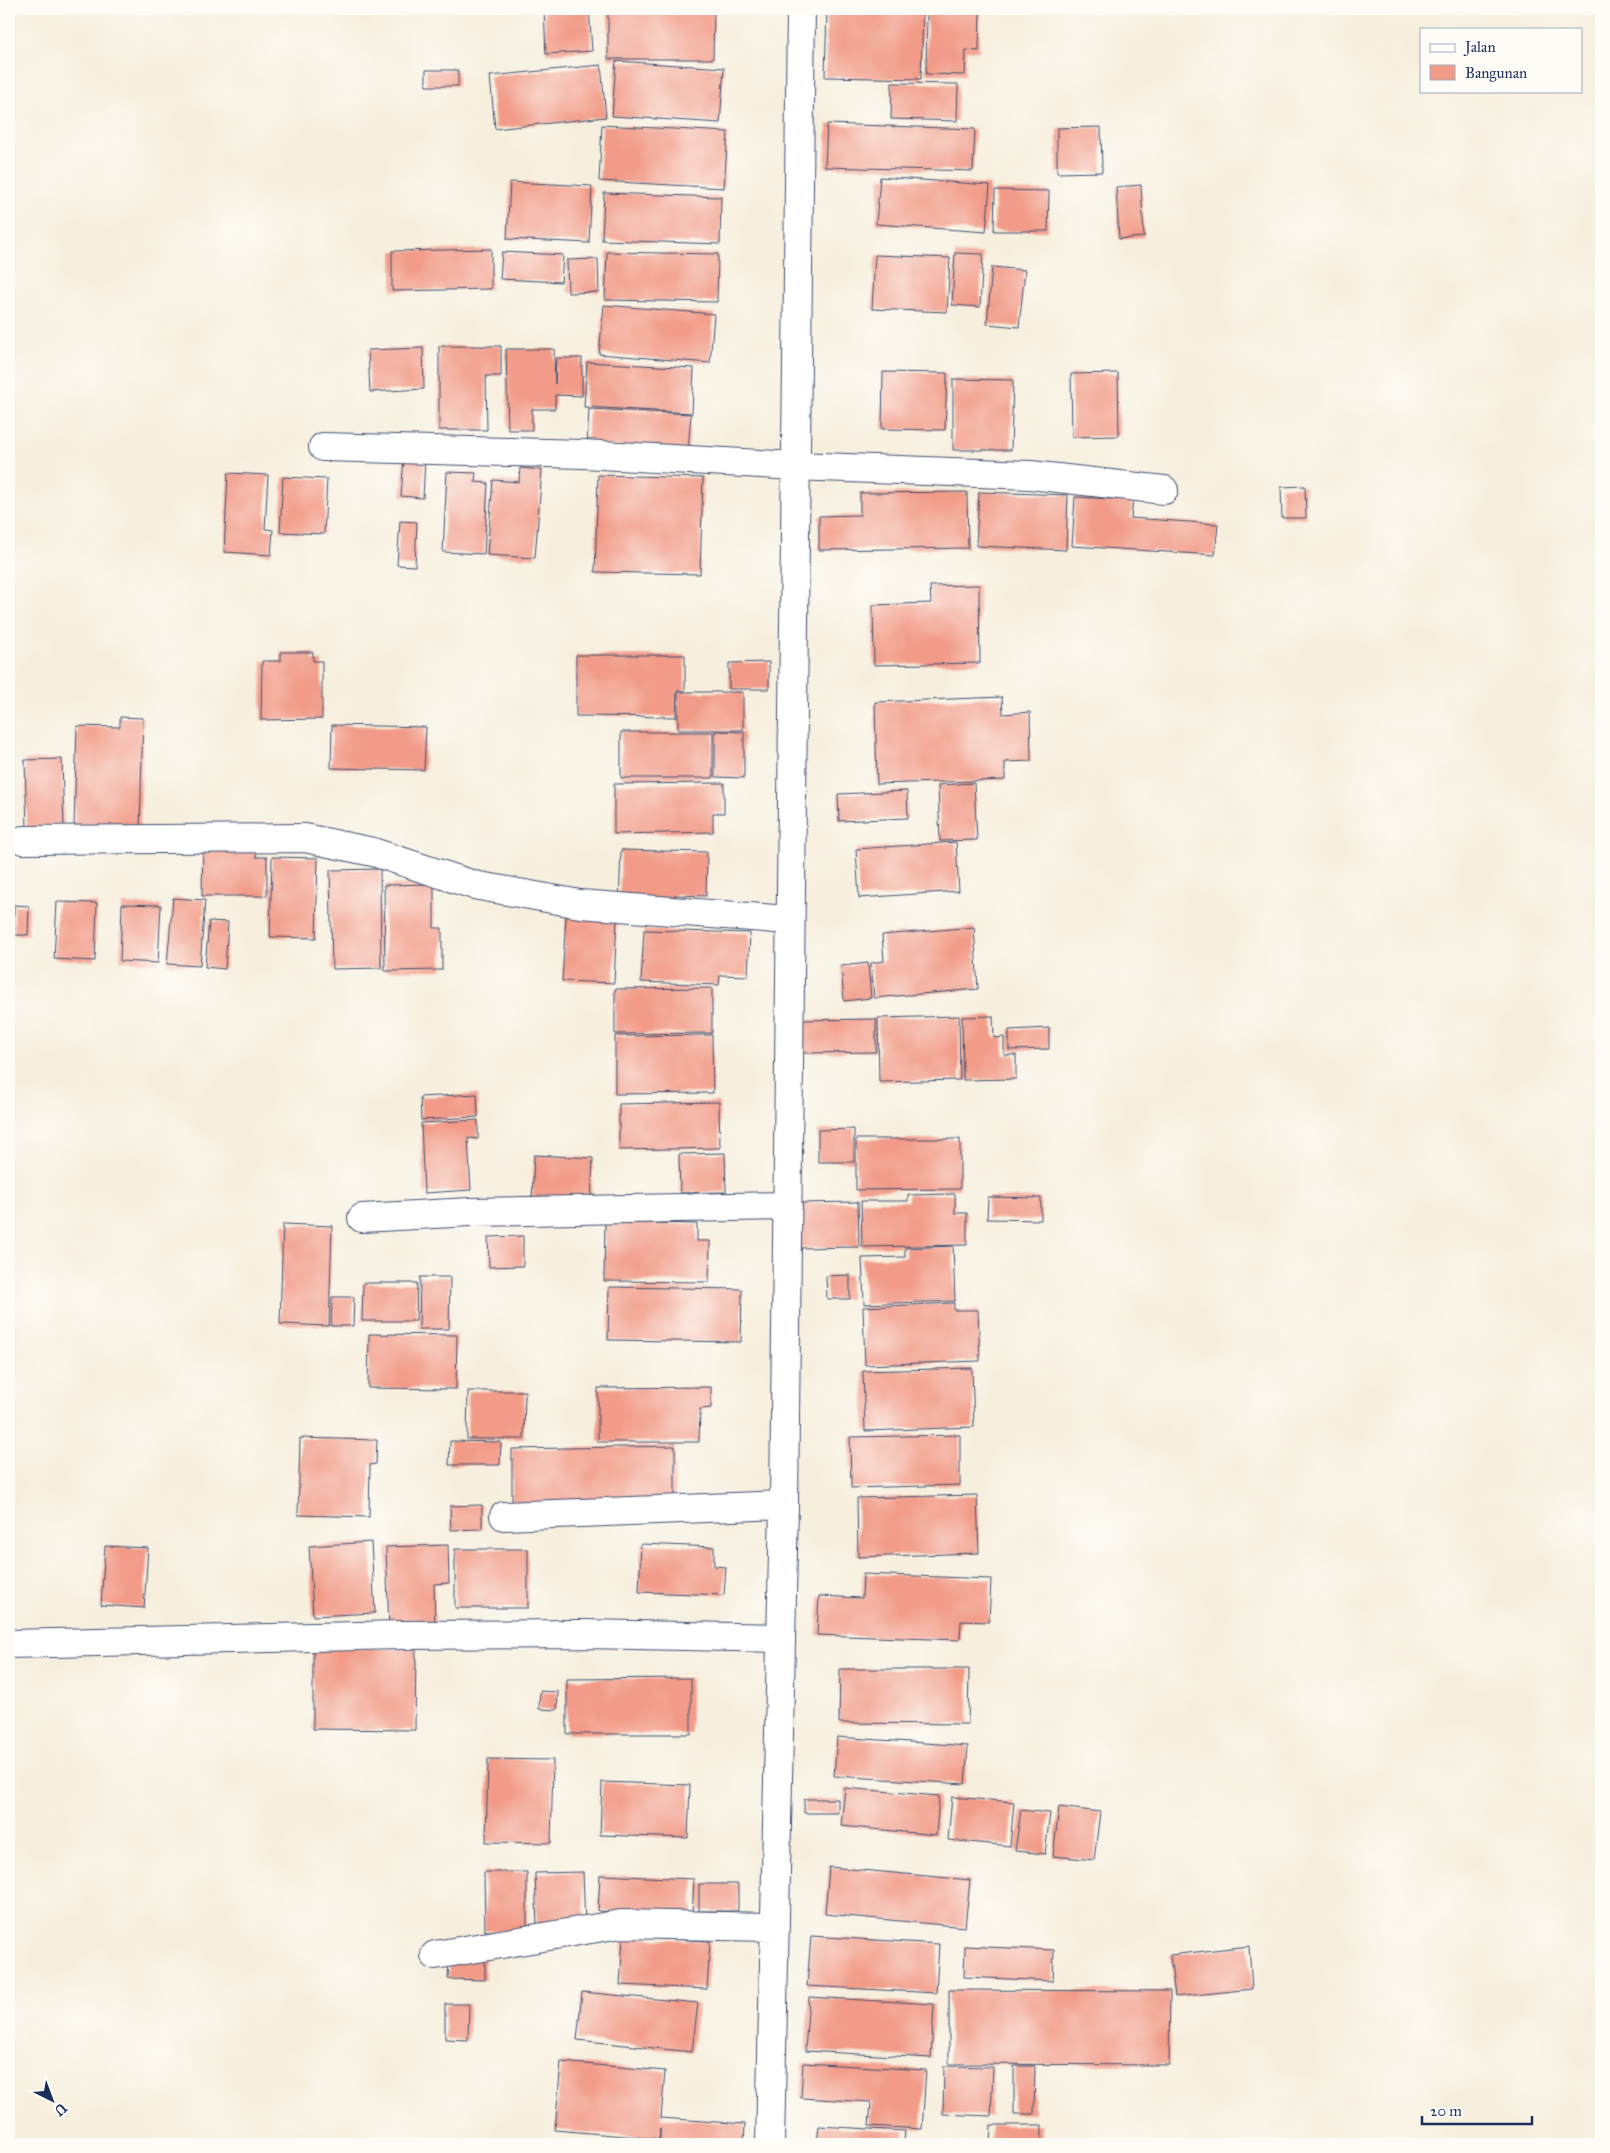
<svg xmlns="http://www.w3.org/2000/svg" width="1610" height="2153" viewBox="0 0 1610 2153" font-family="'IM FELL Great Primer',serif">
  <rect width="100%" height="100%" fill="#fdfcf7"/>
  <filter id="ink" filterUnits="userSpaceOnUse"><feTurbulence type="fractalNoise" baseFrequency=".02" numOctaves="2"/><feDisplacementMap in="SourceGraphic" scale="10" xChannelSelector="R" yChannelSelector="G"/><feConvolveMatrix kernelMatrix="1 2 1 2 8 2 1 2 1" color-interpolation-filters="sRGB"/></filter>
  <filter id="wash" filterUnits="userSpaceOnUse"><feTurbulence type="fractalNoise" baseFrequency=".0096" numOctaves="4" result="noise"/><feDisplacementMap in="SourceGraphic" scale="20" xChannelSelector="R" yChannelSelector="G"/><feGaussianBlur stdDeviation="1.12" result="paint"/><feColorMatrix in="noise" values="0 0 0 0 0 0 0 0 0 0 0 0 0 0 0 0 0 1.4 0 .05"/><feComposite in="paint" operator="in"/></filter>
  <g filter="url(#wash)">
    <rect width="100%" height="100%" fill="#f7efde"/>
    <g id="blocks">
      <path fill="#f29b88" d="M 544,9 L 589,9 L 592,51 L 546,54 Z
        M 608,9 L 714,9 L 713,59 L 608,59 Z
        M 827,9 L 923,9 L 921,79 L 825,77 Z
        M 927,9 L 980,10 L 979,51 L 966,50 L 965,75 L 926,74 Z
        M 616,61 L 724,68 L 720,123 L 612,116 Z
        M 601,65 L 606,117 L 495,129 L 490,76 Z
        M 426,70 L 458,70 L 458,86 L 426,86 Z
        M 892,83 L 958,84 L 957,121 L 891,119 Z
        M 827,124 L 975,129 L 973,171 L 825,167 Z
        M 602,125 L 728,132 L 724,188 L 599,181 Z
        M 1101,127 L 1102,172 L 1057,173 L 1057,128 Z
        M 880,177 L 990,185 L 986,232 L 876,224 Z
        M 510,182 L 592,186 L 589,243 L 507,239 Z
        M 1141,185 L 1144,237 L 1119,239 L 1116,187 Z
        M 995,190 L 1049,191 L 1048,231 L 994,231 Z
        M 604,193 L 721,197 L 720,244 L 602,240 Z
        M 491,249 L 491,289 L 392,291 L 392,251 Z
        M 502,252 L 563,255 L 561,282 L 500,279 Z
        M 607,252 L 718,254 L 717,302 L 605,300 Z
        M 955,253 L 983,254 L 980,307 L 952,305 Z
        M 875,255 L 950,258 L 947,312 L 872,309 Z
        M 598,259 L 599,292 L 568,293 L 567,260 Z
        M 992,267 L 1025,270 L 1019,327 L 987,324 Z
        M 604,305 L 714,314 L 710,363 L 599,354 Z
        M 439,346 L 501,346 L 501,376 L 486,376 L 487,430 L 439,430 Z
        M 423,348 L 424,389 L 370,392 L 368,350 Z
        M 506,349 L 554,349 L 555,384 L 556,358 L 582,358 L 582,396 L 555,395 L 555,409 L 532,409 L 532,430 L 508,430 Z
        M 587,362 L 694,368 L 692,413 L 584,407 Z
        M 883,372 L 947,373 L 945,430 L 882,429 Z
        M 1118,373 L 1119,436 L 1072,437 L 1071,374 Z
        M 953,379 L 1013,380 L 1011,450 L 953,450 Z
        M 589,409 L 691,414 L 688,451 L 587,445 Z
        M 404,458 L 425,459 L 423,498 L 401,496 Z
        M 520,468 L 542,470 L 535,558 L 487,555 L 493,480 L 519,482 Z
        M 447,472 L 476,473 L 475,482 L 488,483 L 484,554 L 443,552 Z
        M 228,473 L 268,475 L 265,529 L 273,530 L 271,555 L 224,552 Z
        M 598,475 L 703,478 L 700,574 L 595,572 Z
        M 283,477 L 327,479 L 324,534 L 280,532 Z
        M 1305,486 L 1306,518 L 1282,518 L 1281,487 Z
        M 967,492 L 968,548 L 819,550 L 819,516 L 860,515 L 860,493 Z
        M 979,492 L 1068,495 L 1066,550 L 976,546 Z
        M 1075,497 L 1133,500 L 1131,518 L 1218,524 L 1215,555 L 1072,546 Z
        M 400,521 L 417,522 L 415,566 L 397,565 Z
        M 979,585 L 980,663 L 874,665 L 873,605 L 931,603 L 930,586 Z
        M 281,652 L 313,652 L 313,661 L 322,661 L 322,719 L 261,720 L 262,661 L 281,661 Z
        M 576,655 L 685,655 L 685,691 L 677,691 L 676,717 L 576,716 Z
        M 769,662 L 769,689 L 729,689 L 729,663 Z
        M 678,692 L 743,692 L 743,730 L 678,730 Z
        M 1002,697 L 1003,714 L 1030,712 L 1031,761 L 1005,762 L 1005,780 L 877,784 L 875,702 Z
        M 120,717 L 143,718 L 140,828 L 74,827 L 77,726 L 120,727 Z
        M 332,725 L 426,727 L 424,770 L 331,768 Z
        M 715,731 L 744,732 L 744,778 L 715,777 Z
        M 621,732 L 713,732 L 713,778 L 621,778 Z
        M 62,759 L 64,829 L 27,830 L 25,760 Z
        M 724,783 L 724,813 L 713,813 L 713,832 L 614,834 L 614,784 Z
        M 974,783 L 977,840 L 940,841 L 938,785 Z
        M 907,791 L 908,818 L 839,821 L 838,794 Z
        M 956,842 L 959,891 L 859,898 L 856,849 Z
        M 203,845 L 257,846 L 256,857 L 267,857 L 267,896 L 202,896 Z
        M 621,850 L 707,852 L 706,896 L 674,895 L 674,905 L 619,905 Z
        M 272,857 L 318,858 L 316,938 L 270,937 Z
        M 380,869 L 381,968 L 332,969 L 330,870 Z
        M 434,884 L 434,928 L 442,928 L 442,970 L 385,971 L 384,885 Z
        M 173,898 L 205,900 L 200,966 L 167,964 Z
        M 57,902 L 97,903 L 95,961 L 54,959 Z
        M 122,904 L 161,905 L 158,963 L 120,961 Z
        M 14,905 L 29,906 L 28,935 L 14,935 Z
        M 566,916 L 617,919 L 614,983 L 562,981 Z
        M 209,921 L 228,922 L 225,969 L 205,967 Z
        M 974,927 L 978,989 L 874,998 L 871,963 L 884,961 L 882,935 Z
        M 644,930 L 750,933 L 748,976 L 720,975 L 719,985 L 641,982 Z
        M 868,963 L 871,998 L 844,1001 L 841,966 Z
        M 712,988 L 712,1033 L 615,1034 L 615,989 Z
        M 959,1016 L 960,1080 L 879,1082 L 878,1018 Z
        M 993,1016 L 994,1038 L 1004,1037 L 1004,1055 L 1016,1055 L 1016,1079 L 963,1080 L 962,1017 Z
        M 876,1019 L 876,1052 L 803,1053 L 802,1020 Z
        M 1049,1028 L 1049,1049 L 1009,1050 L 1009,1030 Z
        M 712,1035 L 713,1093 L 615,1094 L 615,1036 Z
        M 477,1094 L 478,1117 L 421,1120 L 420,1097 Z
        M 719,1102 L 720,1148 L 619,1150 L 619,1104 Z
        M 478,1120 L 478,1139 L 468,1138 L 471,1190 L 424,1193 L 421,1123 Z
        M 854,1129 L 854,1162 L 818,1162 L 818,1130 Z
        M 856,1139 L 960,1139 L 960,1189 L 856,1190 Z
        M 725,1153 L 726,1192 L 680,1193 L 679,1154 Z
        M 534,1155 L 593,1158 L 591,1203 L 532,1201 Z
        M 955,1194 L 955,1213 L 967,1213 L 967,1245 L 862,1247 L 861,1201 L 908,1201 L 908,1195 Z
        M 988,1197 L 1041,1198 L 1041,1220 L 987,1219 Z
        M 858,1202 L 859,1247 L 798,1248 L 798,1203 Z
        M 605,1222 L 697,1224 L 697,1241 L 710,1241 L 709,1282 L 604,1281 Z
        M 283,1224 L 332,1226 L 329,1326 L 280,1324 Z
        M 523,1236 L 523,1266 L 489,1267 L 488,1237 Z
        M 953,1246 L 955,1301 L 864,1304 L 862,1258 L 905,1257 L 905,1248 Z
        M 850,1275 L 850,1299 L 827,1299 L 826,1276 Z
        M 420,1277 L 450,1277 L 449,1329 L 419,1329 Z
        M 363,1283 L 417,1283 L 416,1321 L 362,1321 Z
        M 609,1287 L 742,1289 L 741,1342 L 608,1340 Z
        M 332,1297 L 354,1297 L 353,1326 L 331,1326 Z
        M 954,1303 L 954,1310 L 978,1310 L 980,1361 L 865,1365 L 863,1307 Z
        M 369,1334 L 457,1335 L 456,1389 L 368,1388 Z
        M 972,1368 L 974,1427 L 865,1431 L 863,1371 Z
        M 711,1387 L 711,1408 L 700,1409 L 699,1442 L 598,1442 L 598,1388 Z
        M 468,1391 L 525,1391 L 524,1439 L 467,1439 Z
        M 960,1435 L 960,1485 L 851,1488 L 850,1437 Z
        M 300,1438 L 377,1440 L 376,1464 L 370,1465 L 369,1517 L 298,1515 Z
        M 450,1441 L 501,1442 L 500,1465 L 449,1465 Z
        M 675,1446 L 675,1502 L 512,1504 L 512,1449 Z
        M 977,1495 L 979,1553 L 858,1557 L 857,1498 Z
        M 482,1505 L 482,1529 L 451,1530 L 450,1506 Z
        M 371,1542 L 375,1613 L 313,1616 L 309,1546 Z
        M 641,1544 L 714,1547 L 714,1566 L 726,1567 L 724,1595 L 639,1592 Z
        M 448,1545 L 449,1583 L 434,1584 L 435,1628 L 389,1630 L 386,1547 Z
        M 105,1546 L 148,1548 L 144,1608 L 101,1605 Z
        M 455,1549 L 528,1549 L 528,1608 L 455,1608 Z
        M 863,1574 L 991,1579 L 989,1622 L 961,1621 L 960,1640 L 817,1635 L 819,1596 L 862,1598 Z
        M 313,1648 L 416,1649 L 415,1730 L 313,1729 Z
        M 840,1669 L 969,1669 L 968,1724 L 839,1723 Z
        M 691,1678 L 691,1734 L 567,1734 L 567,1679 Z
        M 540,1691 L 558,1692 L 557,1710 L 539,1709 Z
        M 837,1737 L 968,1746 L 965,1784 L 834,1776 Z
        M 488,1759 L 553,1760 L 551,1843 L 486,1842 Z
        M 602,1782 L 690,1785 L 688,1838 L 600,1835 Z
        M 845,1788 L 939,1796 L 936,1835 L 841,1826 Z
        M 952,1797 L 1014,1802 L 1010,1846 L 948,1840 Z
        M 804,1799 L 838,1799 L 838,1813 L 804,1813 Z
        M 1059,1807 L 1100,1812 L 1094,1860 L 1053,1856 Z
        M 1021,1810 L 1050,1813 L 1045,1854 L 1015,1851 Z
        M 829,1867 L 970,1880 L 965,1927 L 825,1914 Z
        M 484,1872 L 527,1872 L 527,1931 L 485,1931 Z
        M 583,1872 L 585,1926 L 537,1927 L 535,1873 Z
        M 600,1875 L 694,1879 L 692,1915 L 598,1911 Z
        M 699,1884 L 738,1884 L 738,1911 L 699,1911 Z
        M 811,1936 L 939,1944 L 936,1993 L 807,1986 Z
        M 623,1937 L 710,1941 L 707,1989 L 620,1985 Z
        M 965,1946 L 1054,1950 L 1053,1981 L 964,1977 Z
        M 1249,1946 L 1252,1989 L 1175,1997 L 1170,1955 Z
        M 449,1957 L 485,1958 L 485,1980 L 448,1979 Z
        M 949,1990 L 1170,1991 L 1169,2065 L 949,2064 Z
        M 582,1992 L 698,2003 L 692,2052 L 577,2040 Z
        M 809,1997 L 934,2004 L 931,2058 L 805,2051 Z
        M 445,2004 L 469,2004 L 468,2040 L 445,2039 Z
        M 561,2062 L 665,2071 L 661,2118 L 745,2124 L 744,2144 L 660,2144 L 660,2128 L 659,2139 L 555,2130 Z
        M 803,2063 L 926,2070 L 922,2129 L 869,2126 L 871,2102 L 801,2098 Z
        M 944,2066 L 993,2067 L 991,2116 L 943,2114 Z
        M 1014,2066 L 1035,2066 L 1034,2114 L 1014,2114 Z
        M 991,2125 L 1042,2125 L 1042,2144 L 990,2144 Z
        M 819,2126 L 905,2131 L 904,2142 L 923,2144 L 817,2144 Z"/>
    </g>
  </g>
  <g filter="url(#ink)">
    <use href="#blocks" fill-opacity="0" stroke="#3c4c71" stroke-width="1"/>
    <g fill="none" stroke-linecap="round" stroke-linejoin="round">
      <g stroke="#3c4c71" stroke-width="30">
        <path id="minor" d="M 323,447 L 583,454 L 795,466 L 1031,475 L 1164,490
          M 23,840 L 305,838 L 373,852 L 474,885 L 580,904 L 789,920
          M 362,1218 L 470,1212 L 788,1206
          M 504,1516 L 784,1505
          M 9,1644 L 401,1635 L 585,1634 L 780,1638
          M 435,1955 L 621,1924 L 775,1927
          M 770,2144 L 784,1505 L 801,9"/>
      </g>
      <use href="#minor" stroke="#fff" stroke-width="28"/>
    </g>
  </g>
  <rect width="1610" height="2153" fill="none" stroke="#fdfcf7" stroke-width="30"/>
  <rect x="1420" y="28" width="162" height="65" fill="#fdfcf7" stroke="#a3aaba"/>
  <rect x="1430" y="44" width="25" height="8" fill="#ffffff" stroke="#a3aaba"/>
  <text x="1465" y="52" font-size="15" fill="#1b2f5e">Jalan</text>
  <rect x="1430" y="65" width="25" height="15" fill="#f29b88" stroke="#a3aaba"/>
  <text x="1465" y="78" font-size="15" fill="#1b2f5e">Bangunan</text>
  <g transform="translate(52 2100) rotate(138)" stroke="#fdfcf7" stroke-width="4" paint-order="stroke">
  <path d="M0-4L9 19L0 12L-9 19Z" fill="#1b2f5e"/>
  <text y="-8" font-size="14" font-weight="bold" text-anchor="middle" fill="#1b2f5e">U</text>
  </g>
  <path d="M1422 2116v8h110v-8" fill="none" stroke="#1b2f5e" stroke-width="2.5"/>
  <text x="1430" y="2116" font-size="15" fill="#1b2f5e" stroke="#fdfcf7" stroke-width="4" paint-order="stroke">20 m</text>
</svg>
